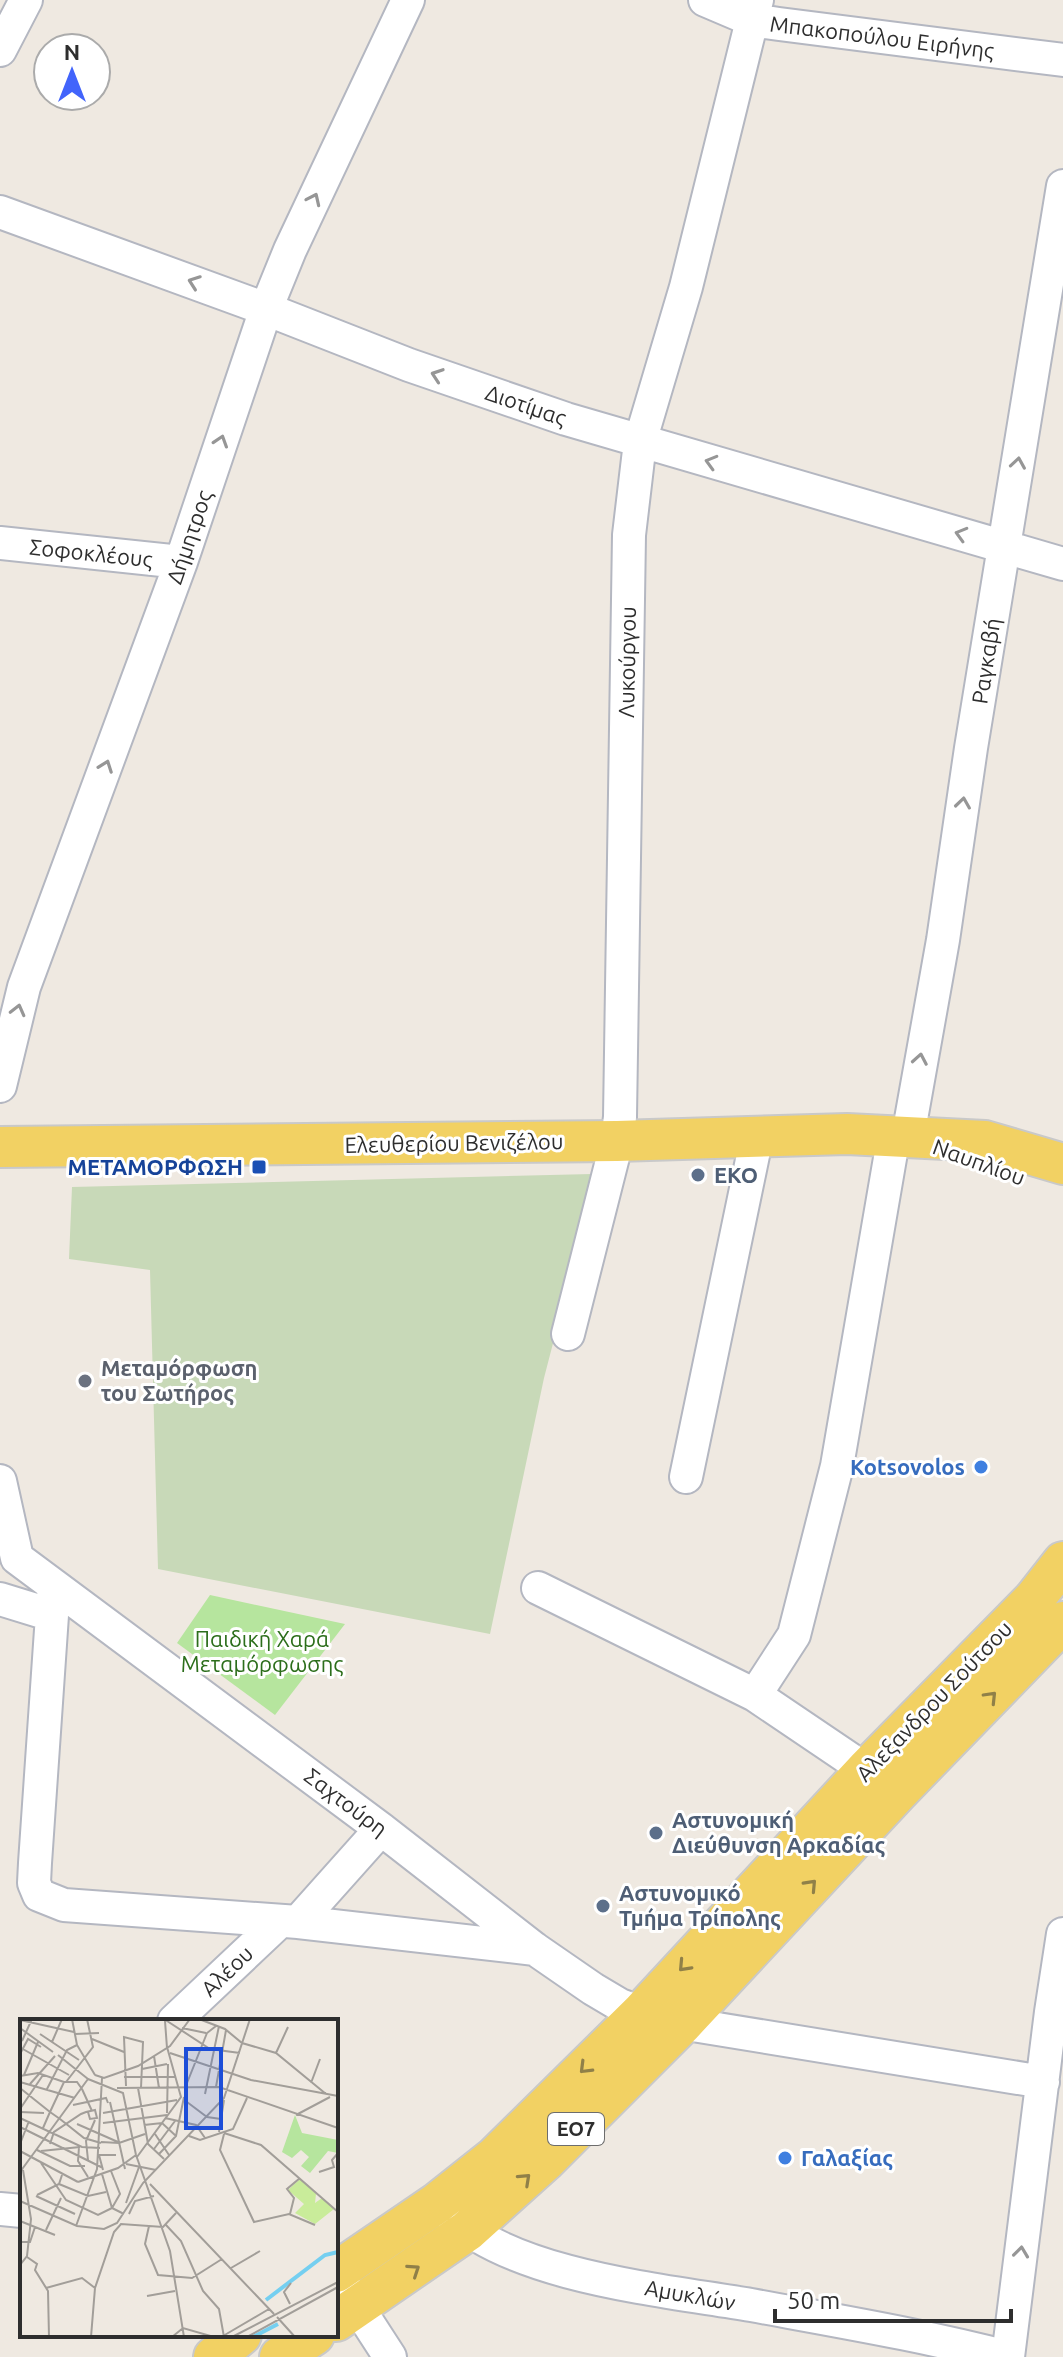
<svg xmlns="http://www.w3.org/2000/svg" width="1063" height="2357" viewBox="0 0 1063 2357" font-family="Ubuntu,sans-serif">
  <rect width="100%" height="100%" fill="#efe9e1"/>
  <path fill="#b6e59e" d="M 210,1595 L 345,1624 L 275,1715 L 177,1643 Z"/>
  <path fill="#c8d9b8" d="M 592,1174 L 579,1243 L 544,1378 L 490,1634 L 158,1569 L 150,1270 L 69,1259 L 72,1187 Z"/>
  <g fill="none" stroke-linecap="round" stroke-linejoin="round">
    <g stroke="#b4b7c1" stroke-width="36">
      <path id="minor" d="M 705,0 L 752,20 L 779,24 L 1063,60
        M 0,50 L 26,0
        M 0,212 L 266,309 L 409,365 L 566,419 L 1063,564
        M 0,543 L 181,562
        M 0,1086 L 24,987 L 181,562 L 266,309 L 290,250 L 408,0
        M 908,1136 L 943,940 L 971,748 L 1063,186
        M 568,1334 L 617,1141 L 620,1117 L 629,535 L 640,442 L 686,287 L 757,0
        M 686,1477 L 757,1136
        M 0,1481 L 17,1558 L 381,1829 L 535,1949 L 593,1989 L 620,2005 L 662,2020 L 1043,2082
        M 54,1586 L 35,1863 L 34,1883 L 39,1895 L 64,1905 L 298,1922
        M 538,1588 L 755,1695 L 866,1770
        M 0,1599 L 52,1615
        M 755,1695 L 794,1635 L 837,1466 L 894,1135
        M 381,1829 L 298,1922 L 535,1949
        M 174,2021 L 280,1921
        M 0,2209 L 22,2211
        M 451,2216 C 517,2277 663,2290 751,2305 C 837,2321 922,2335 1007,2357
        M 344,2286 L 390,2357
        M 1008,2357 L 1051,2012 L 1063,1934"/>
    </g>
    <g stroke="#c9c9c9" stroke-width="44">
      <path id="major" d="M 0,1147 L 617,1141 L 847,1134 L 985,1141 L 1063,1164
        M 336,2272 L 437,2203 L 495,2157 L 641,2013 L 866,1770 L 1034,1599 L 1063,1562
        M 336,2321 L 467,2231 L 545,2161 L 682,2024 L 898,1792 L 1063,1622
        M 214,2357 L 241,2335
        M 280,2357 L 314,2335"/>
    </g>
    <use href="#minor" stroke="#fff" stroke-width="32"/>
    <use href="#major" stroke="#f2d163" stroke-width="40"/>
  </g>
  <defs><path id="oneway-chevron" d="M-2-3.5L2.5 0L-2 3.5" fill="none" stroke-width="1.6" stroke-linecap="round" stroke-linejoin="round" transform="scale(2)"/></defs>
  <g stroke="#969696">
    <use href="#oneway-chevron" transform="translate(314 199) rotate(-65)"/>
    <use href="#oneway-chevron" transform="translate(194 282) rotate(-160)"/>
    <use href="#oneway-chevron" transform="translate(437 375) rotate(-161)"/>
    <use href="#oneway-chevron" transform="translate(221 441) rotate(-72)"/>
    <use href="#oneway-chevron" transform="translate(711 462) rotate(-164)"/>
    <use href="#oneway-chevron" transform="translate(1018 463) rotate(-81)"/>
    <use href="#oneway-chevron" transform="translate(961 534) rotate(-164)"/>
    <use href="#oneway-chevron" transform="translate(106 766) rotate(-70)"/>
    <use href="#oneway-chevron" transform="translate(963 803) rotate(-82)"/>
    <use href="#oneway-chevron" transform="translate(18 1010) rotate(-76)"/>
    <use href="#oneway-chevron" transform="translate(920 1059) rotate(-80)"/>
    <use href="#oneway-chevron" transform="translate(1021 2252) rotate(-83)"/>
  </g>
  <g stroke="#908048">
    <use href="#oneway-chevron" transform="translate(991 1697) rotate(-46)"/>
    <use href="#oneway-chevron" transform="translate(811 1885) rotate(-47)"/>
    <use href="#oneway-chevron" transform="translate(684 1966) rotate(133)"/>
    <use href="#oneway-chevron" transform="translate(585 2068) rotate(135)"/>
    <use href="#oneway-chevron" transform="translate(525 2179) rotate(-43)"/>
    <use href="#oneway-chevron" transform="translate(414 2270) rotate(-34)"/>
  </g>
  <rect fill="#1a4fb4" stroke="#fff" stroke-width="3" x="251" y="1159" width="16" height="16" rx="4"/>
  <g fill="#5c6f8a" stroke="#fff" stroke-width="3">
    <circle cx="698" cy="1175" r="8"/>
    <circle cx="656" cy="1833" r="8"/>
    <circle cx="603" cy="1906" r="8"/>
  </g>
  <circle fill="#6b7280" stroke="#fff" stroke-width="3" cx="85" cy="1381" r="8"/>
  <g fill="#3f7fe0" stroke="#fff" stroke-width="3">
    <circle cx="981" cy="1467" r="8"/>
    <circle cx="785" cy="2158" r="8"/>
  </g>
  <g text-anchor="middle" stroke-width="6" stroke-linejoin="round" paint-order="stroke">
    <rect fill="#fff" stroke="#6d6d6d" stroke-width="2" x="548" y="2113" width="56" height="32" rx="6"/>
    <g font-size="20" font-weight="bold" fill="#2e2e2e">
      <text x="576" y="2136">ΕΟ7</text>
    </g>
    <g font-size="22" fill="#2e2e2e" stroke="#fff">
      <text transform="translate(882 37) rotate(7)" y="8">Μπακοπούλου Ειρήνης</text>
      <text transform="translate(526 405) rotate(19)" y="8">Διοτίμας</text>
      <text transform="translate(189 537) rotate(-71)" y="8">Δήμητρος</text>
      <text transform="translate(91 553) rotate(6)" y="8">Σοφοκλέους</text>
      <text transform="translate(986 661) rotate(-81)" y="8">Ραγκαβή</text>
      <text transform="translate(627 662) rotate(-89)" y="8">Λυκούργου</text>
      <text transform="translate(454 1143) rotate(-1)" y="8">Ελευθερίου Βενιζέλου</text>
      <text transform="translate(979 1162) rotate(20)" y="8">Ναυπλίου</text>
      <text transform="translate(934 1701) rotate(-46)" y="8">Αλεξανδρου Σούτσου</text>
      <text transform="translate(346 1802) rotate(37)" y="8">Σαχτούρη</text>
      <text transform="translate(227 1971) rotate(-44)" y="8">Αλέου</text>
      <text transform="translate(690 2295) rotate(10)" y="8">Αμυκλών</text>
    </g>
    <g font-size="22" font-weight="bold" fill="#164399" stroke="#fff" text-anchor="end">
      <text x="243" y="1175">ΜΕΤΑΜΟΡΦΩΣΗ</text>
    </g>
    <g font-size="22" font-weight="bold" fill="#4e5e75" stroke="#fff" text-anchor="start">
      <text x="714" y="1183">EKO</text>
      <text x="672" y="1828">Αστυνομική<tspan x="672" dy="25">Διεύθυνση Αρκαδίας</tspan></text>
      <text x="619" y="1901">Αστυνομικό<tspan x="619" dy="25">Τμήμα Τρίπολης</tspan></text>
    </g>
    <g font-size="22" font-weight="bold" fill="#5b616d" stroke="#fff" text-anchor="start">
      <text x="101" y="1376">Μεταμόρφωση<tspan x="101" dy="25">του Σωτήρος</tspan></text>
    </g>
    <g font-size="22" font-weight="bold" fill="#366cbe" stroke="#fff" text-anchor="end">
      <text x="965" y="1475">Kotsovolos</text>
      <text x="801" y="2166" text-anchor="start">Γαλαξίας</text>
    </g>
    <g font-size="22" fill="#2c6e1b" stroke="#fff">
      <text x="262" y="1647">Παιδική Χαρά<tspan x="262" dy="25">Μεταμόρφωσης</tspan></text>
    </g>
  </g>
  <g transform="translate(20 2019)">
    <rect width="318" height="318" fill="#efe9e1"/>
    <path d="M 275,96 L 282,114 L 318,121 L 318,134 L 308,132 L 290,154 L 281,147 L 289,138 L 281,131 L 272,139 L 262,133 Z" fill="#b6e59e"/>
    <path d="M 280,160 L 296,175 L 295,184 L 302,179 L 314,190 L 295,205 L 275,194 L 284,185 L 268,171 Z" fill="#c9ec9a"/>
    <path fill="none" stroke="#75cff0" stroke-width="4" d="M 246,281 L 305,236 L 318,233M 233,318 L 258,305"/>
    <path fill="none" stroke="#a29e99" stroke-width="2" d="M 52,0 L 57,26 L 75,56M 144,0 L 190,30 L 220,34M 179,0 L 205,10 L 222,24 L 256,34 L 306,75M 0,1 L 54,13M 145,2 L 147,29M 0,9 L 33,33M 162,9 L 186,14M 20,15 L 59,41M 55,15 L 79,14M 72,20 L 104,33M 2,22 L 12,0M 32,23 L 42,0M 1,29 L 49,56M 150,34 L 231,61 L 318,77M 256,34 L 268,8M 0,35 L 8,20 L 21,28M 38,36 L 68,60M 134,37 L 139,69M 122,50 L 147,45M 4,56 L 18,23M 75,56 L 84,59 L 118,47 L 150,27 L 170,0M 0,57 L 18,54 L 44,63M 104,58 L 156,58M 68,60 L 103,74 L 116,136 L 150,232 L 164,318M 0,63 L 55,79M 46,63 L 73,28 L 67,0M 291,64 L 300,40M 10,65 L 35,37M 106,67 L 104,18 L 123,23 L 121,69M 196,68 L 206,11M 0,69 L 30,93 L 23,109M 97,69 L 199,68 L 318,109M 118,69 L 128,125 L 144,140M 165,69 L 187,14 L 196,7M 27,70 L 47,31 L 57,26M 62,70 L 72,92M 185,75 L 199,7M 90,83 L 105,150M 167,83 L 187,98 L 201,100M 53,86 L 86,79 L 88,84M 0,90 L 23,56M 0,93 L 24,94M 83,94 L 157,81M 147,94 L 148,45M 276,96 L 310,78M 0,99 L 62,128 L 80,129M 145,99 L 176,106 L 185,119M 40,100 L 64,119 L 81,124M 40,100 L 30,93 L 44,63 L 57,63 L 62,70M 83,104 L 147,96M 57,105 L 98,123M 124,106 L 142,104 L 156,117M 0,108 L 83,149M 199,113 L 204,81M 204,114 L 241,126 L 318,193M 135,115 L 149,136M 204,115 L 200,131 L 234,203 L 269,195 L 295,206M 169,117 L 180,121 L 213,110 L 227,79M 81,123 L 99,124 L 125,115M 0,125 L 9,102M 30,125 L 34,113 L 61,95 L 66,93 L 75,91 L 77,99 L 70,100 L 68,93M 59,128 L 58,142 L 68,158M 134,130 L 155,102M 17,131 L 50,147 L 65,147M 0,132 L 58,163M 21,132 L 60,128M 139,135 L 156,117 L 164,78M 117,138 L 161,78 L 147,28M 68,141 L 66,122 L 75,101M 21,144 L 46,181 L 78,196 L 92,189M 106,145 L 136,151M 83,151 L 79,136 L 96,136M 91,152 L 100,175 L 92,189M 0,153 L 68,60M 299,153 L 314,148 L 312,141 L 318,134M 82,155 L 92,189 L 104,195M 58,163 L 98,149 L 116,136M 39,165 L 68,177 L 86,173M 130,165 L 254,295M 17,176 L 39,165 L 42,156M 16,177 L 55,195M 0,182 L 57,207 L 84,210 L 97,204 L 123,164 L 204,79 L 230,0M 106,184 L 119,148M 109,195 L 115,182 L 134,177M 270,195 L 274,179 L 267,170 L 280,159M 0,202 L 35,216M 146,206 L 161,222 L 183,272 L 199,290 L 204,318M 56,207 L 77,150 L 82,59M 129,207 L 125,225 L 138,256 L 172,259 L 202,240M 26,211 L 41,179M 0,223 L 10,223 L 15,208M 7,238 L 17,245 L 15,251 L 28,272 L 29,318M 0,246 L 7,237 L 11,200 L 3,151M 211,249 L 240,232M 26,269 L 62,259 L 75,269M 127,277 L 155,272M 270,285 L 264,273 L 271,264M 257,298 L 275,318M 203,317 L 249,290M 71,318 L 75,269 L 94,213 L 101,205 L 143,208 L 156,194M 152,318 L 163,309 L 194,318M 212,318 L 318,263M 227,318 L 318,268"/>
    <path fill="#1d4ed8" fill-opacity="0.15" stroke="#1d4ed8" stroke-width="4" d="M 166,30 L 201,30 L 201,109 L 166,109 Z"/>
    <rect width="318" height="318" fill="none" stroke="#2e2e2e" stroke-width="4"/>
  </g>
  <g transform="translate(72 72)"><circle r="38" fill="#ffffff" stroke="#ababab" stroke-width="2"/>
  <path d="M0-6L14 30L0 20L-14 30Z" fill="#4264fb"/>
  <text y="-12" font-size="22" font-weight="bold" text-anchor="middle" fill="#2e2e2e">N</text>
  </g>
  <path d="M775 2309v12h236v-12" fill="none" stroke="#2e2e2e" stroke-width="4"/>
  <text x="787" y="2309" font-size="24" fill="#2e2e2e" stroke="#ffffff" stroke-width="6" paint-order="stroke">50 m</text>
</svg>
